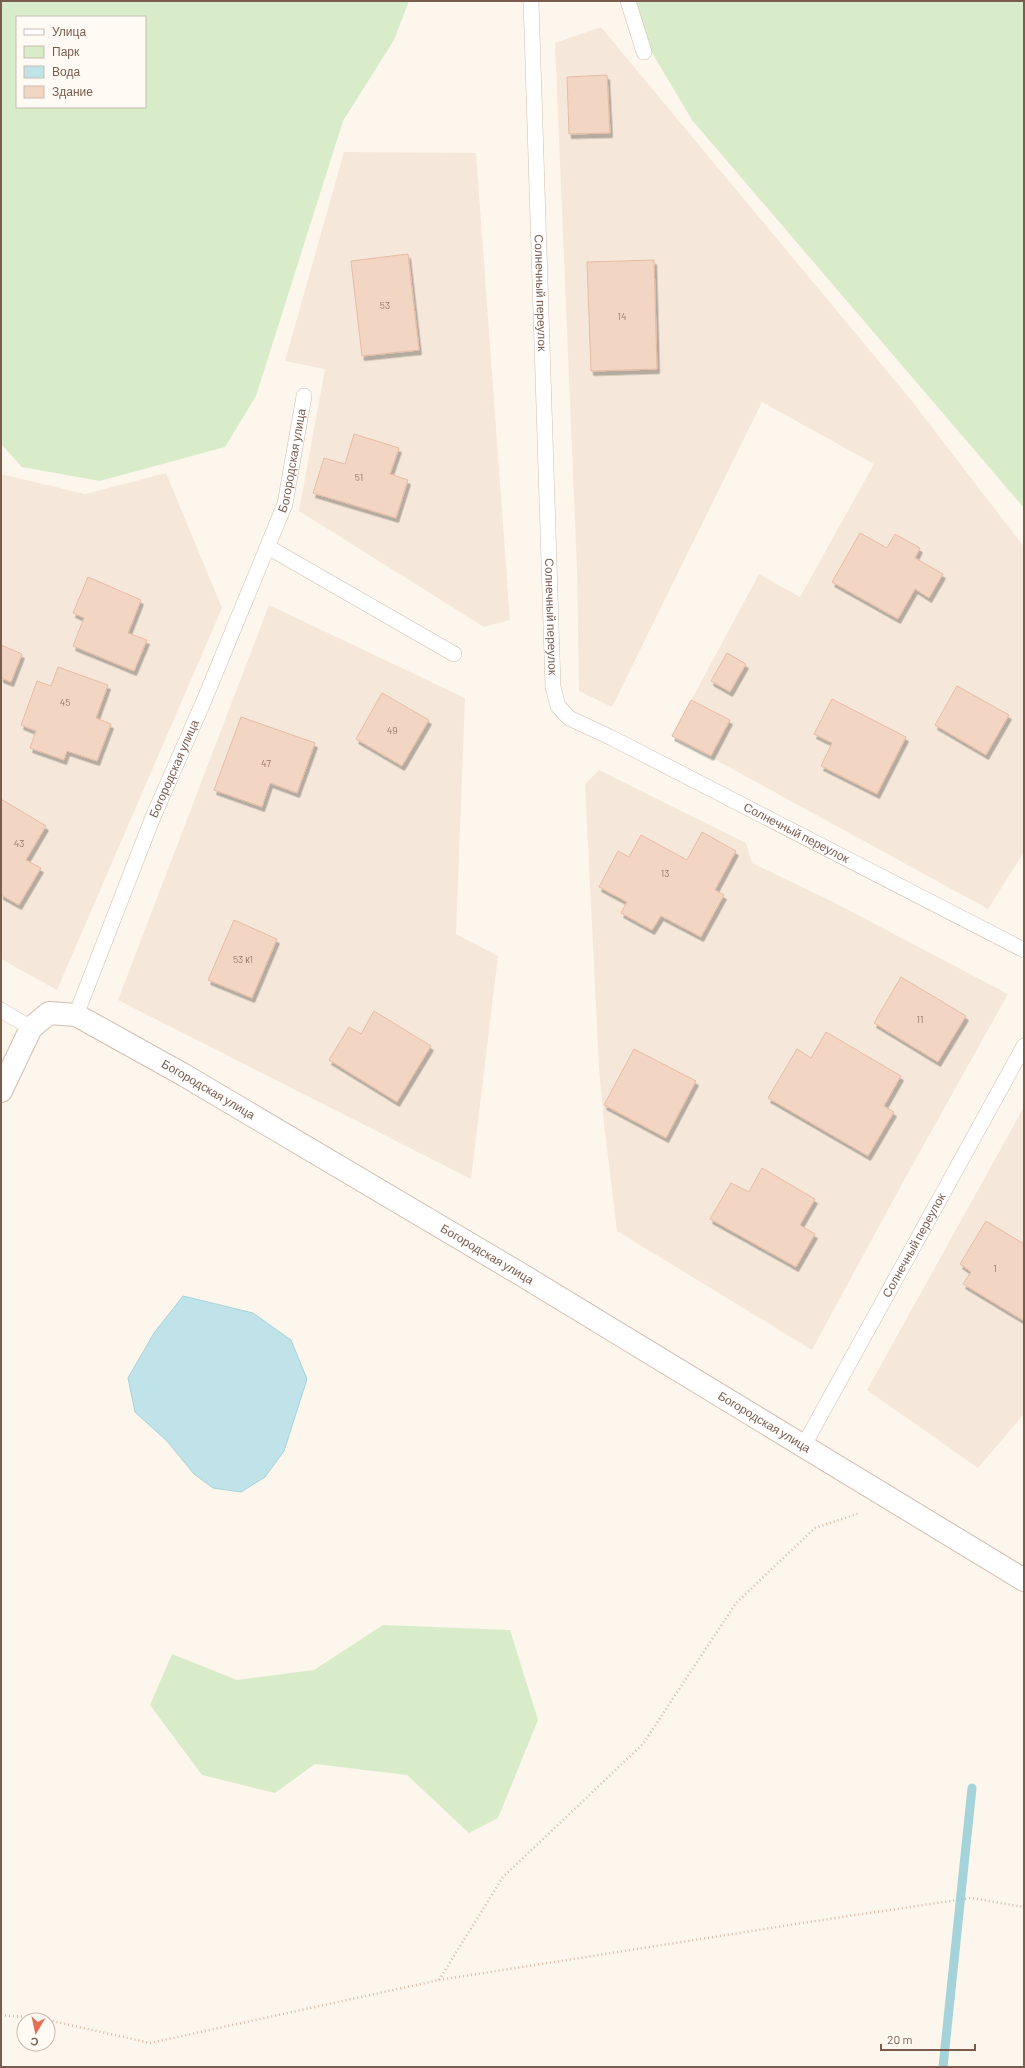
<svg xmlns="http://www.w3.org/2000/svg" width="1025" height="2068" viewBox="0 0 1025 2068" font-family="Barlow,sans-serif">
  <defs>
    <filter id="shadow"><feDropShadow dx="2.5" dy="4.5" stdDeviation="0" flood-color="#0004"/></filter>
  </defs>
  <rect width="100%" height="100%" fill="#fdf6ec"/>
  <path fill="#f5e8da" d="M 601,27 L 911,400 L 1024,547 L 1024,852 L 988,909 L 672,736 L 759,574 L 800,597 L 874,464 L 762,402 L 612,707 L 579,691 L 577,569 L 555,43 Z
    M 344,152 L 476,153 L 510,620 L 484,627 L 299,511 L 325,369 L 285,361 Z
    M 166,473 L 222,608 L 57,990 L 1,959 L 1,474 L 85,494 Z
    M 269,605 L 465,698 L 456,934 L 498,956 L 471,1179 L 118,1000 Z
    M 599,770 L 746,843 L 752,863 L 835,903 L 1008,994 L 903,1182 L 812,1350 L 617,1231 L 604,1124 L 599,1067 L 585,784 Z
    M 1024,1107 L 1024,1414 L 978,1468 L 867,1390 Z"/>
  <path fill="#d8ecc9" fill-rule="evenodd" d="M 1,1 L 409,1 L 394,40 L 343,121 L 256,396 L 225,447 L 100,481 L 22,467 L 1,444 ZM 17,17 L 145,17 L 145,107 L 17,107 Z
    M 634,1 L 1024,1 L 1024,508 L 692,120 L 635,24 Z
    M 383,1625 L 510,1630 L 538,1720 L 498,1818 L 469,1833 L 407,1775 L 315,1764 L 275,1793 L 202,1775 L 150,1705 L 172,1654 L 237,1680 L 314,1670 Z"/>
  <path fill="#bfe3e8" stroke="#a5d3da" d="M 183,1296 L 253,1313 L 291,1340 L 307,1379 L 284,1451 L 265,1477 L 241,1492 L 213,1488 L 194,1474 L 167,1441 L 135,1412 L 128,1378 L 154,1333 Z"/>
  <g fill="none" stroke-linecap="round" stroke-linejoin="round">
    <path stroke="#a5d3da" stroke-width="9" d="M 943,2067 L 972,1788"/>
  </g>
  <path fill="#f3d5c3" stroke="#e6bba3" filter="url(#shadow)" d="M 607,75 L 610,133 L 569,134 L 567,77 Z
    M 408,254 L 419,350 L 362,356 L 351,261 Z
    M 654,260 L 657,369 L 591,371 L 587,262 Z
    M 354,434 L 399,448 L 390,474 L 408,480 L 396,518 L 313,493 L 324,458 L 345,464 Z
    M 860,533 L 887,548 L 895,534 L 920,548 L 915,558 L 943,574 L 929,598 L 915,589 L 898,619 L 832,582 Z
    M 88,577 L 141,600 L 128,633 L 147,640 L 134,671 L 73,646 L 84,618 L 73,613 Z
    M 1,645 L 22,654 L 11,682 L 1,678 Z
    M 727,653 L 746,664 L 730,692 L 711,681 Z
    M 58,667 L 108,685 L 96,718 L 111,724 L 97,761 L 67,751 L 64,760 L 30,748 L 36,731 L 21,725 L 37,681 L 51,686 Z
    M 957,686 L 1009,715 L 986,755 L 935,725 Z
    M 382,693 L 429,720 L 402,766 L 356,739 Z
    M 832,699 L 906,737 L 877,794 L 821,766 L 832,743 L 814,734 Z
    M 691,700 L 730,720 L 711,756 L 672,736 Z
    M 241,717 L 315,743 L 297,793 L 270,783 L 262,807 L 214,790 Z
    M 1,799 L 46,826 L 26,860 L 41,868 L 19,905 L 1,895 Z
    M 702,832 L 736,851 L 715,890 L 724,895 L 701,937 L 661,916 L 652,930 L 621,913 L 627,902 L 599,887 L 618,851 L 629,857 L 641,835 L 687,860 Z
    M 234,920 L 277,939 L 252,998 L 208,980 Z
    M 901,977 L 966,1016 L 938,1062 L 874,1023 Z
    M 374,1011 L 431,1046 L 397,1102 L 329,1060 L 349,1027 L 361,1034 Z
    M 826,1032 L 901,1076 L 884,1106 L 894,1112 L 868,1156 L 768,1098 L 797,1049 L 811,1058 Z
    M 634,1049 L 696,1081 L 666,1138 L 604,1105 Z
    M 762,1168 L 815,1199 L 800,1225 L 815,1234 L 796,1267 L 710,1219 L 731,1183 L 749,1192 Z
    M 986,1221 L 1024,1244 L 1024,1321 L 963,1284 L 971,1272 L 960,1264 Z"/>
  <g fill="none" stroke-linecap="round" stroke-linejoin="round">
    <g stroke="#d1beb0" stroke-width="16">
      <g id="service">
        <path id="s1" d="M 531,1 L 553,687 L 558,706 L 569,718 L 612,738 L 1024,950"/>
        <path d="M 628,1 L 644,52"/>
        <path d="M 268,547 L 454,654"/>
        <path d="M 1,1010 L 31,1028"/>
        <path id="s2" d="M 76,1015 L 153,817 L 203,703 L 285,504 L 304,396"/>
        <path id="s3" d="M 804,1445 L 1024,1046"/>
      </g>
    </g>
    <g stroke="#d1beb0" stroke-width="24">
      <g id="minor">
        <path id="s4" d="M 1,1091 L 31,1028 L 49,1013 L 76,1015 L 184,1075 L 517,1272 L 1024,1580"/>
      </g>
    </g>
    <path stroke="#d9b8a5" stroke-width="2.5" stroke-dasharray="1 3" stroke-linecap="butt" d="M 439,1980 L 503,1877 L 643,1744 L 736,1603 L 815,1528 L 860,1513
      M 1,2015 L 39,2018 L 150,2043 L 439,1980 L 822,1920 L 971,1898 L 1024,1907"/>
    <use href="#service" stroke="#fff" stroke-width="15"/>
    <use href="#minor" stroke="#fff" stroke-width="22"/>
  </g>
  <g text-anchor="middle" stroke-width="4" stroke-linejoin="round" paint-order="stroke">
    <g font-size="10" fill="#987a6a">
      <text x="385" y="309">53</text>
      <text x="622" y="320">14</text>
      <text x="359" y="481">51</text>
      <text x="65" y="706">45</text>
      <text x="392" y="734">49</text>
      <text x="266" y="767">47</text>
      <text x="19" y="847">43</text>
      <text x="665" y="877">13</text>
      <text x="243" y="963">53 к1</text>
      <text x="920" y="1023">11</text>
      <text x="995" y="1272">1</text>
    </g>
    <g font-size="12" fill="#7a5c4d" stroke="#fffaf3">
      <text dy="4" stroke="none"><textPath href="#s1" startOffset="292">Солнечный переулок</textPath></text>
      <text dy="4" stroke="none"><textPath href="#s2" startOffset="596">Богородская улица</textPath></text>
      <text dy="4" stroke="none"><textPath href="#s1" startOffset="616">Солнечный переулок</textPath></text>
      <text dy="4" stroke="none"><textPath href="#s2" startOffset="265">Богородская улица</textPath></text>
      <text dy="4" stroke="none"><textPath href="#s1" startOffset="977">Солнечный переулок</textPath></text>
      <text dy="4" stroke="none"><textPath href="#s4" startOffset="272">Богородская улица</textPath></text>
      <text dy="4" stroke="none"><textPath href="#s3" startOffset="228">Солнечный переулок</textPath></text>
      <text dy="4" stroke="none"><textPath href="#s4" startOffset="596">Богородская улица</textPath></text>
      <text dy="4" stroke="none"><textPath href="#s4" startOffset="920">Богородская улица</textPath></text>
    </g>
  </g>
  <rect width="1025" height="2068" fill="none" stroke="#7a5c4d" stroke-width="4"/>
  <rect x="16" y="16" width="130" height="92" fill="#fffaf3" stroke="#cabbb1"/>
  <rect x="24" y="29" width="20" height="6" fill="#ffffff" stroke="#cabbb1"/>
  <text x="52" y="36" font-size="12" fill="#7a5c4d">Улица</text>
  <rect x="24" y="46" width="20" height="12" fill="#d8ecc9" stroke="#cabbb1"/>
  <text x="52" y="56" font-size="12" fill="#7a5c4d">Парк</text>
  <rect x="24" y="66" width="20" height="12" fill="#bfe3e8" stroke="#cabbb1"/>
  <text x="52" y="76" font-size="12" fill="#7a5c4d">Вода</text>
  <rect x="24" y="86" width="20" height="12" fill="#f3d5c3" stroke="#cabbb1"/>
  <text x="52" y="96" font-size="12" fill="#7a5c4d">Здание</text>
  <g transform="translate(36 2032) rotate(189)"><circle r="19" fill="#fffaf3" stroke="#cabbb1"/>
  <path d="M0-3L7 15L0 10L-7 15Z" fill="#e76f51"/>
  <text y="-6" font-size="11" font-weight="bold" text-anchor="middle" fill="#7a5c4d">С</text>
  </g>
  <path d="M881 2044v6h94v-6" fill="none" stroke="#7a5c4d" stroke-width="2"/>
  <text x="887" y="2044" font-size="12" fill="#7a5c4d" stroke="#fffaf3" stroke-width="3" paint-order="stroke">20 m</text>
</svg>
